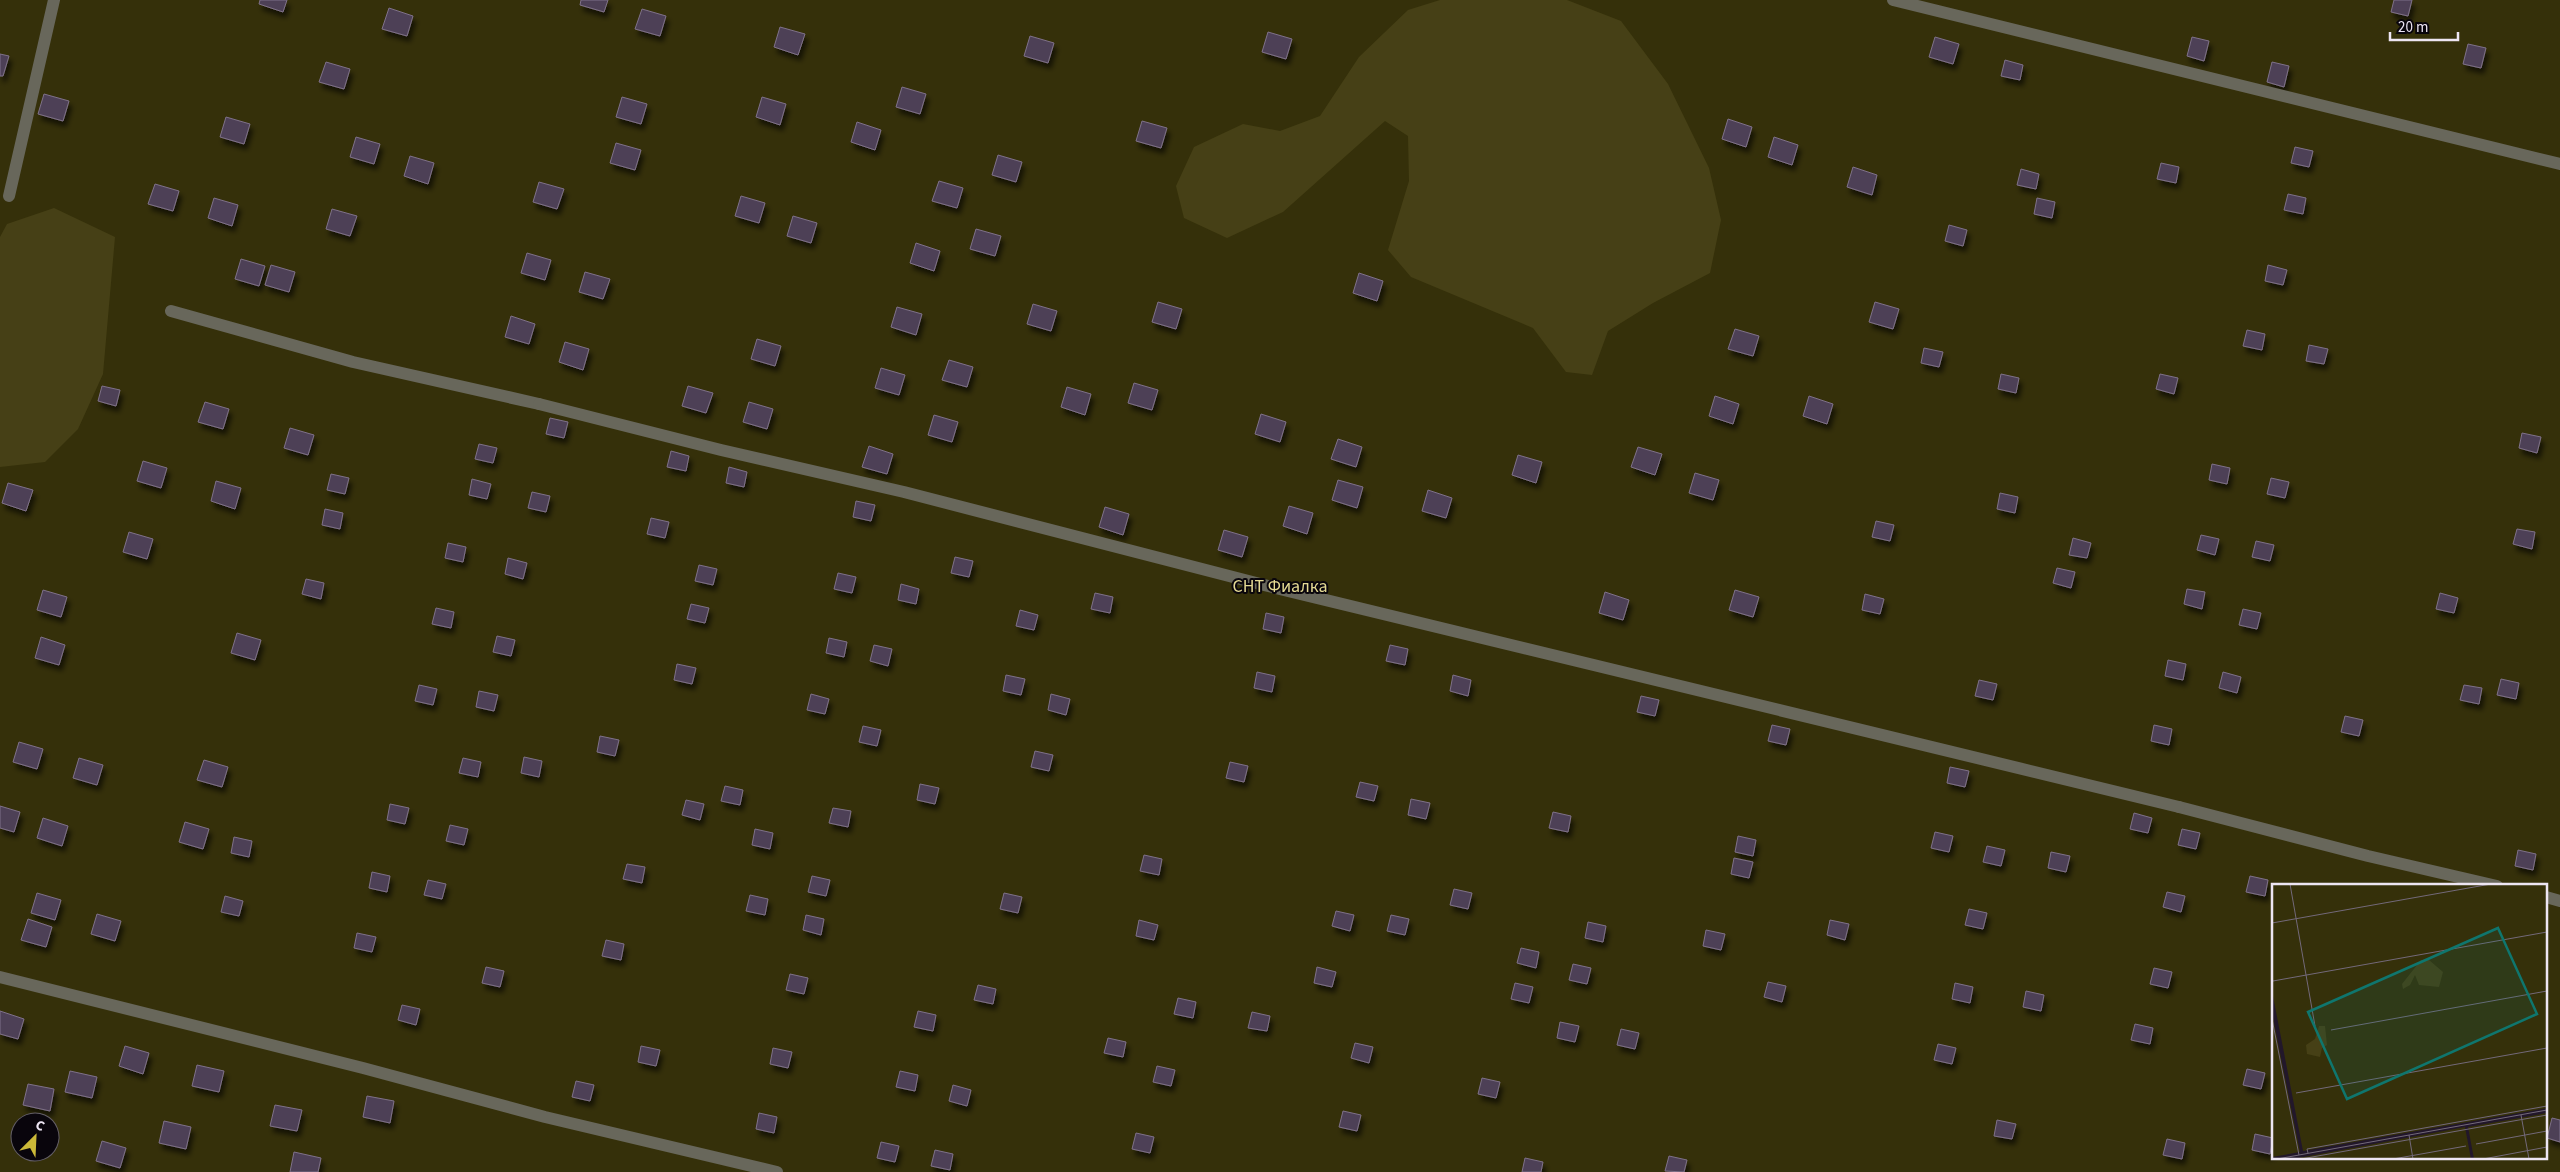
<svg xmlns="http://www.w3.org/2000/svg" width="2560" height="1172" viewBox="0 0 2560 1172" font-family="'Source Sans 3',sans-serif">
  <defs>
    <filter id="shadow"><feDropShadow dx="3" dy="5.5" stdDeviation="2.5" flood-color="#0009"/></filter>
  </defs>
  <rect width="100%" height="100%" fill="#22172a"/>
  <path fill="#35300a" fill-rule="evenodd" d="M 0,0 L 2560,0 L 2560,1172 L 0,1172 ZM 2274,886 L 2546,886 L 2546,1158 L 2274,1158 ZM 20,1122 L 50,1122 L 50,1152 L 20,1152 Z"/>
  <path fill="#464016" d="M 1440,0 L 1567,0 L 1621,21 L 1668,84 L 1709,168 L 1721,220 L 1710,273 L 1653,303 L 1608,331 L 1592,375 L 1566,372 L 1533,328 L 1411,277 L 1388,250 L 1409,181 L 1408,136 L 1385,121 L 1283,212 L 1227,238 L 1184,218 L 1176,186 L 1194,147 L 1243,124 L 1280,131 L 1320,116 L 1359,57 L 1408,10 Z
    M 54,208 L 115,237 L 103,374 L 78,429 L 45,462 L 0,467 L 0,237 L 7,224 Z"/>
  <path fill="#4d4156" stroke="#7f7189" filter="url(#shadow)" d="M 260,0 L 287,0 L 283,12 L 259,4 Z
    M 581,0 L 608,0 L 604,12 L 580,5 Z
    M 2394,0 L 2412,0 L 2408,16 L 2391,12 Z
    M 389,8 L 413,16 L 407,36 L 382,29 Z
    M 642,9 L 666,16 L 660,36 L 635,29 Z
    M 780,27 L 805,34 L 798,55 L 774,47 Z
    M 1268,32 L 1292,39 L 1286,59 L 1262,52 Z
    M 1030,36 L 1054,43 L 1048,63 L 1024,56 Z
    M 1935,37 L 1959,44 L 1953,64 L 1929,57 Z
    M 2192,37 L 2209,41 L 2204,61 L 2187,56 Z
    M 2468,44 L 2486,48 L 2481,68 L 2463,64 Z
    M 0,54 L 9,56 L 3,76 L 0,76 Z
    M 2005,60 L 2023,65 L 2020,80 L 2001,76 Z
    M 326,62 L 350,69 L 344,89 L 319,82 Z
    M 2272,62 L 2289,66 L 2284,87 L 2267,82 Z
    M 902,87 L 926,94 L 920,114 L 896,107 Z
    M 44,94 L 69,101 L 63,121 L 38,114 Z
    M 622,97 L 647,104 L 641,124 L 616,117 Z
    M 762,97 L 786,104 L 780,125 L 756,117 Z
    M 226,117 L 250,124 L 244,144 L 220,137 Z
    M 1728,119 L 1752,127 L 1746,147 L 1722,139 Z
    M 1142,121 L 1167,128 L 1161,148 L 1136,141 Z
    M 857,122 L 881,130 L 875,150 L 851,142 Z
    M 356,137 L 380,144 L 374,164 L 350,157 Z
    M 1774,137 L 1798,145 L 1792,165 L 1768,157 Z
    M 616,143 L 641,150 L 635,170 L 610,163 Z
    M 2295,147 L 2313,151 L 2309,167 L 2291,163 Z
    M 998,155 L 1022,162 L 1016,182 L 992,175 Z
    M 410,156 L 434,163 L 428,184 L 404,176 Z
    M 2161,163 L 2179,167 L 2176,183 L 2157,179 Z
    M 1853,167 L 1877,175 L 1872,195 L 1847,187 Z
    M 2021,169 L 2039,174 L 2036,189 L 2017,185 Z
    M 939,181 L 963,188 L 957,208 L 932,201 Z
    M 539,182 L 564,189 L 557,209 L 533,202 Z
    M 155,184 L 179,191 L 173,211 L 148,204 Z
    M 2288,194 L 2306,198 L 2303,214 L 2284,210 Z
    M 741,196 L 765,203 L 759,223 L 735,216 Z
    M 214,198 L 238,205 L 232,226 L 208,218 Z
    M 2037,198 L 2055,202 L 2052,218 L 2034,214 Z
    M 332,209 L 357,216 L 350,236 L 326,229 Z
    M 793,216 L 817,223 L 811,243 L 787,236 Z
    M 1949,225 L 1967,230 L 1963,246 L 1945,241 Z
    M 976,229 L 1001,236 L 995,256 L 970,249 Z
    M 916,243 L 940,251 L 934,271 L 910,263 Z
    M 527,253 L 551,260 L 545,280 L 521,273 Z
    M 241,259 L 265,266 L 259,286 L 235,279 Z
    M 271,265 L 295,272 L 289,292 L 265,285 Z
    M 2268,265 L 2287,270 L 2283,285 L 2265,281 Z
    M 585,272 L 610,279 L 603,299 L 579,292 Z
    M 1359,273 L 1383,281 L 1377,301 L 1353,293 Z
    M 1158,302 L 1182,309 L 1176,329 L 1152,322 Z
    M 1875,302 L 1899,309 L 1893,329 L 1869,322 Z
    M 1033,304 L 1057,311 L 1051,331 L 1027,324 Z
    M 897,307 L 922,314 L 916,335 L 891,327 Z
    M 511,316 L 535,324 L 529,344 L 505,337 Z
    M 1735,329 L 1759,336 L 1753,356 L 1728,349 Z
    M 2247,330 L 2265,334 L 2262,350 L 2243,346 Z
    M 757,339 L 781,346 L 775,366 L 751,359 Z
    M 565,342 L 589,349 L 583,370 L 559,362 Z
    M 2309,345 L 2328,349 L 2324,364 L 2306,361 Z
    M 1924,348 L 1943,352 L 1939,367 L 1921,363 Z
    M 949,360 L 973,367 L 967,387 L 942,380 Z
    M 881,368 L 905,375 L 899,395 L 875,388 Z
    M 2001,374 L 2019,378 L 2016,393 L 1998,389 Z
    M 2160,374 L 2178,378 L 2174,394 L 2156,389 Z
    M 1134,383 L 1158,390 L 1152,410 L 1128,403 Z
    M 102,386 L 120,390 L 116,406 L 98,401 Z
    M 688,386 L 713,393 L 706,413 L 682,406 Z
    M 1067,387 L 1091,394 L 1085,415 L 1061,407 Z
    M 1715,396 L 1739,404 L 1733,424 L 1709,416 Z
    M 1809,396 L 1833,404 L 1827,424 L 1803,416 Z
    M 205,402 L 229,409 L 223,429 L 198,422 Z
    M 749,402 L 773,409 L 767,429 L 743,422 Z
    M 1261,414 L 1286,422 L 1280,442 L 1255,434 Z
    M 934,415 L 958,422 L 952,442 L 928,435 Z
    M 550,418 L 568,422 L 564,438 L 546,434 Z
    M 290,428 L 314,435 L 308,455 L 284,448 Z
    M 2522,433 L 2541,437 L 2537,453 L 2519,448 Z
    M 1338,439 L 1362,447 L 1356,467 L 1331,459 Z
    M 479,444 L 497,448 L 493,463 L 475,459 Z
    M 869,446 L 893,454 L 887,474 L 862,467 Z
    M 1638,447 L 1662,454 L 1655,475 L 1631,467 Z
    M 671,451 L 689,456 L 686,471 L 667,467 Z
    M 1518,455 L 1542,462 L 1536,483 L 1512,475 Z
    M 143,461 L 167,468 L 161,488 L 137,481 Z
    M 2212,464 L 2230,468 L 2227,484 L 2209,480 Z
    M 729,467 L 747,472 L 744,487 L 726,483 Z
    M 1695,473 L 1719,480 L 1713,500 L 1689,493 Z
    M 331,474 L 349,478 L 345,494 L 327,490 Z
    M 2271,478 L 2289,482 L 2285,498 L 2267,494 Z
    M 472,479 L 491,484 L 487,499 L 469,495 Z
    M 1338,480 L 1363,487 L 1357,508 L 1332,500 Z
    M 216,481 L 241,488 L 235,509 L 211,501 Z
    M 8,483 L 33,490 L 26,511 L 2,503 Z
    M 1428,490 L 1452,498 L 1446,518 L 1422,511 Z
    M 532,492 L 550,496 L 546,512 L 528,508 Z
    M 2000,493 L 2018,497 L 2015,513 L 1997,509 Z
    M 856,501 L 875,505 L 871,521 L 853,517 Z
    M 1289,506 L 1313,513 L 1307,534 L 1283,526 Z
    M 1105,507 L 1129,514 L 1123,535 L 1099,527 Z
    M 325,509 L 343,513 L 340,529 L 322,525 Z
    M 651,518 L 669,522 L 665,538 L 647,534 Z
    M 1876,521 L 1894,525 L 1890,541 L 1872,537 Z
    M 2517,529 L 2535,532 L 2532,549 L 2513,544 Z
    M 1224,530 L 1248,537 L 1242,557 L 1218,550 Z
    M 129,532 L 153,539 L 147,559 L 123,552 Z
    M 2201,535 L 2219,539 L 2215,555 L 2197,550 Z
    M 2073,538 L 2091,543 L 2087,558 L 2069,555 Z
    M 2256,541 L 2274,545 L 2270,561 L 2252,557 Z
    M 448,543 L 466,547 L 463,562 L 445,558 Z
    M 955,557 L 973,561 L 969,577 L 951,573 Z
    M 508,558 L 527,563 L 523,579 L 505,574 Z
    M 699,565 L 717,569 L 713,585 L 695,581 Z
    M 2057,568 L 2075,572 L 2071,588 L 2053,583 Z
    M 838,573 L 856,577 L 852,593 L 834,589 Z
    M 306,579 L 324,583 L 321,599 L 302,594 Z
    M 901,584 L 919,589 L 916,604 L 898,600 Z
    M 2187,589 L 2205,592 L 2202,609 L 2184,604 Z
    M 43,590 L 67,597 L 61,617 L 37,610 Z
    M 1735,590 L 1759,597 L 1753,617 L 1729,610 Z
    M 1605,592 L 1629,600 L 1623,620 L 1599,613 Z
    M 1095,593 L 1113,597 L 1110,613 L 1091,609 Z
    M 2440,593 L 2458,598 L 2454,613 L 2436,609 Z
    M 1865,594 L 1884,599 L 1880,614 L 1862,610 Z
    M 691,604 L 709,608 L 705,623 L 687,619 Z
    M 436,608 L 454,612 L 451,628 L 432,624 Z
    M 2243,609 L 2261,613 L 2257,629 L 2239,625 Z
    M 1020,610 L 1038,615 L 1034,630 L 1016,626 Z
    M 1266,613 L 1284,617 L 1281,633 L 1263,629 Z
    M 237,633 L 261,640 L 255,660 L 231,653 Z
    M 497,636 L 515,640 L 511,656 L 493,652 Z
    M 41,637 L 65,645 L 59,665 L 35,658 Z
    M 829,638 L 847,642 L 844,657 L 826,653 Z
    M 874,645 L 892,649 L 888,666 L 870,661 Z
    M 1390,645 L 1408,649 L 1405,665 L 1386,661 Z
    M 2168,660 L 2186,664 L 2183,680 L 2165,676 Z
    M 677,664 L 696,668 L 692,684 L 674,680 Z
    M 1257,672 L 1275,676 L 1272,692 L 1254,688 Z
    M 2223,672 L 2241,677 L 2237,693 L 2219,688 Z
    M 1006,675 L 1025,679 L 1021,695 L 1003,691 Z
    M 1453,675 L 1471,680 L 1468,696 L 1450,691 Z
    M 2501,679 L 2519,683 L 2516,699 L 2497,695 Z
    M 1979,680 L 1997,684 L 1993,700 L 1975,696 Z
    M 419,685 L 437,689 L 433,705 L 415,701 Z
    M 2464,685 L 2482,688 L 2479,704 L 2460,700 Z
    M 479,691 L 498,695 L 494,711 L 476,707 Z
    M 811,694 L 829,699 L 825,714 L 807,710 Z
    M 1051,694 L 1070,699 L 1066,715 L 1048,710 Z
    M 1641,696 L 1659,700 L 1655,716 L 1637,712 Z
    M 2345,716 L 2363,720 L 2359,736 L 2341,732 Z
    M 1772,725 L 1790,729 L 1786,745 L 1768,741 Z
    M 2154,725 L 2172,729 L 2169,745 L 2151,741 Z
    M 863,726 L 881,730 L 877,746 L 859,742 Z
    M 600,736 L 619,740 L 615,756 L 597,752 Z
    M 19,742 L 43,749 L 37,769 L 13,762 Z
    M 1035,751 L 1053,755 L 1049,771 L 1031,767 Z
    M 524,757 L 542,761 L 539,777 L 521,773 Z
    M 79,758 L 103,765 L 97,785 L 73,778 Z
    M 463,758 L 481,762 L 478,777 L 459,773 Z
    M 204,760 L 228,767 L 222,787 L 197,780 Z
    M 1230,762 L 1248,766 L 1244,782 L 1226,778 Z
    M 1950,767 L 1969,771 L 1965,787 L 1947,783 Z
    M 1360,782 L 1378,786 L 1374,801 L 1356,797 Z
    M 920,784 L 939,788 L 935,804 L 917,800 Z
    M 725,786 L 743,790 L 740,805 L 721,801 Z
    M 1411,799 L 1430,803 L 1426,819 L 1408,815 Z
    M 686,800 L 704,804 L 700,820 L 682,815 Z
    M 390,804 L 409,808 L 405,824 L 387,820 Z
    M 0,806 L 20,812 L 14,832 L 0,828 Z
    M 833,808 L 851,811 L 848,827 L 829,823 Z
    M 1553,812 L 1571,816 L 1568,832 L 1549,828 Z
    M 2134,813 L 2152,818 L 2148,833 L 2130,829 Z
    M 43,818 L 68,826 L 62,846 L 37,838 Z
    M 185,822 L 209,829 L 203,849 L 179,842 Z
    M 450,825 L 468,829 L 464,845 L 446,841 Z
    M 755,829 L 773,833 L 770,849 L 752,845 Z
    M 2182,829 L 2200,833 L 2196,849 L 2178,845 Z
    M 1935,832 L 1953,836 L 1949,852 L 1931,848 Z
    M 1738,836 L 1756,840 L 1753,856 L 1735,852 Z
    M 234,837 L 252,841 L 249,857 L 231,853 Z
    M 1987,846 L 2005,850 L 2001,866 L 1983,862 Z
    M 2518,850 L 2536,854 L 2533,870 L 2515,866 Z
    M 2051,852 L 2070,856 L 2066,872 L 2048,868 Z
    M 1144,855 L 1162,859 L 1159,875 L 1140,871 Z
    M 1734,858 L 1753,862 L 1749,878 L 1731,874 Z
    M 627,864 L 645,867 L 642,883 L 623,879 Z
    M 372,872 L 390,876 L 387,892 L 369,888 Z
    M 812,876 L 830,880 L 826,896 L 808,892 Z
    M 2250,876 L 2268,880 L 2265,896 L 2246,892 Z
    M 428,880 L 446,884 L 442,899 L 424,895 Z
    M 1454,889 L 1472,893 L 1468,909 L 1450,905 Z
    M 2167,892 L 2185,896 L 2181,912 L 2163,907 Z
    M 37,893 L 61,900 L 55,920 L 31,913 Z
    M 1004,893 L 1022,897 L 1018,913 L 1000,909 Z
    M 750,895 L 768,899 L 765,915 L 746,911 Z
    M 225,896 L 243,901 L 239,916 L 221,912 Z
    M 1969,909 L 1987,913 L 1983,929 L 1965,925 Z
    M 1336,911 L 1354,915 L 1350,931 L 1332,926 Z
    M 97,914 L 121,921 L 115,941 L 91,934 Z
    M 806,915 L 824,919 L 821,935 L 803,930 Z
    M 1391,915 L 1409,919 L 1405,935 L 1387,931 Z
    M 28,919 L 52,927 L 46,947 L 21,940 Z
    M 1139,920 L 1158,925 L 1154,940 L 1136,936 Z
    M 1830,920 L 1849,924 L 1845,940 L 1827,935 Z
    M 1588,922 L 1606,926 L 1603,942 L 1585,938 Z
    M 1706,930 L 1725,934 L 1721,950 L 1703,946 Z
    M 357,933 L 376,937 L 372,952 L 354,948 Z
    M 606,940 L 624,944 L 621,960 L 602,956 Z
    M 1521,948 L 1539,952 L 1536,968 L 1517,963 Z
    M 1573,964 L 1591,968 L 1587,984 L 1569,980 Z
    M 486,967 L 504,971 L 500,987 L 482,983 Z
    M 1317,967 L 1336,972 L 1332,987 L 1314,983 Z
    M 2154,968 L 2172,972 L 2168,988 L 2150,984 Z
    M 790,974 L 808,978 L 804,994 L 786,990 Z
    M 1768,982 L 1786,986 L 1782,1002 L 1764,997 Z
    M 1515,983 L 1533,987 L 1529,1003 L 1511,999 Z
    M 1955,983 L 1973,987 L 1970,1003 L 1952,999 Z
    M 978,985 L 996,989 L 993,1004 L 974,1000 Z
    M 2026,991 L 2044,995 L 2041,1011 L 2023,1007 Z
    M 1178,998 L 1196,1002 L 1193,1018 L 1174,1014 Z
    M 402,1005 L 420,1009 L 416,1025 L 398,1020 Z
    M 0,1011 L 24,1019 L 18,1039 L 0,1034 Z
    M 918,1011 L 936,1015 L 933,1031 L 914,1027 Z
    M 1252,1012 L 1270,1016 L 1267,1031 L 1248,1028 Z
    M 1560,1022 L 1579,1026 L 1575,1042 L 1557,1038 Z
    M 2135,1024 L 2153,1028 L 2150,1044 L 2131,1040 Z
    M 1621,1029 L 1639,1033 L 1635,1049 L 1617,1045 Z
    M 1108,1038 L 1126,1042 L 1123,1057 L 1104,1053 Z
    M 1355,1043 L 1373,1047 L 1369,1063 L 1351,1058 Z
    M 1938,1044 L 1956,1048 L 1952,1064 L 1934,1060 Z
    M 125,1046 L 149,1053 L 143,1074 L 119,1066 Z
    M 641,1046 L 660,1050 L 656,1066 L 638,1062 Z
    M 773,1048 L 792,1052 L 788,1068 L 770,1064 Z
    M 197,1065 L 224,1071 L 219,1092 L 192,1086 Z
    M 1157,1066 L 1175,1070 L 1171,1086 L 1153,1082 Z
    M 2247,1069 L 2265,1073 L 2261,1089 L 2243,1085 Z
    M 70,1071 L 97,1077 L 92,1098 L 65,1092 Z
    M 900,1071 L 918,1075 L 915,1091 L 896,1087 Z
    M 1482,1078 L 1500,1082 L 1496,1098 L 1478,1094 Z
    M 576,1081 L 594,1085 L 590,1101 L 572,1097 Z
    M 28,1084 L 54,1089 L 50,1111 L 23,1105 Z
    M 953,1085 L 971,1090 L 967,1106 L 949,1101 Z
    M 367,1096 L 394,1101 L 390,1123 L 363,1117 Z
    M 275,1105 L 302,1110 L 297,1131 L 270,1126 Z
    M 1343,1111 L 1361,1115 L 1357,1131 L 1339,1127 Z
    M 759,1113 L 777,1117 L 774,1133 L 756,1129 Z
    M 2552,1118 L 2560,1120 L 2560,1142 L 2547,1138 Z
    M 1997,1120 L 2016,1124 L 2012,1139 L 1994,1136 Z
    M 164,1121 L 191,1127 L 186,1149 L 159,1143 Z
    M 1136,1133 L 1154,1137 L 1150,1153 L 1132,1149 Z
    M 2255,1134 L 2273,1138 L 2270,1154 L 2252,1150 Z
    M 2167,1139 L 2185,1143 L 2182,1159 L 2163,1155 Z
    M 102,1141 L 126,1148 L 120,1168 L 96,1161 Z
    M 881,1142 L 899,1146 L 895,1162 L 877,1158 Z
    M 935,1150 L 953,1154 L 950,1170 L 931,1166 Z
    M 294,1152 L 321,1158 L 318,1172 L 290,1172 Z
    M 1669,1156 L 1687,1160 L 1684,1172 L 1665,1171 Z
    M 1525,1158 L 1543,1162 L 1541,1172 L 1522,1172 Z"/>
  <g fill="none" stroke-linecap="round" stroke-linejoin="round">
    <path stroke="#68675b" stroke-width="12" d="M 9,196 L 54,0
      M 171,311 L 353,362 L 539,404
      M 2179,807 L 2368,856 L 2497,886
      M 2546,897 L 2560,901
      M 0,977 L 363,1068 L 545,1117 L 777,1172"/>
    <path stroke="#68675b" stroke-width="12" d="M 1893,0 L 2560,164
      M 539,404 L 721,450 L 904,492 L 1264,585 L 2179,807"/>
  </g>
  <g text-anchor="middle" stroke-width="4" stroke-linejoin="round" paint-order="stroke">
    <g font-size="18" fill="#e4d993" stroke="#09050c">
      <text x="1280" y="592">СНТ Фиалка</text>
    </g>
  </g>
  <g transform="translate(2272 884)">
    <rect width="275" height="275" fill="#22172a"/>
    <path d="M 0,0 L 275,0 L 275,224 L 31,267 L 0,107 ZM 0,129 L 28,268 L 0,273 ZM 275,229 L 275,275 L 202,275 L 196,243 ZM 193,243 L 199,275 L 21,275 Z" fill="#35300a"/>
    <path d="M 149,76 L 157,76 L 171,88 L 167,103 L 147,101 L 143,91 L 138,101 L 131,105 L 130,100 ZM 47,142 L 53,142 L 55,161 L 50,164 L 48,173 L 35,170 L 34,161 L 43,155 Z" fill="#464016"/>
    <path fill="none" stroke="#73697a" stroke-width="1" d="M 18,0 L 43,142M 0,39 L 219,0M 1,97 L 275,48M 0,135 L 27,271M 59,146 L 275,107M 24,209 L 275,164M 249,231 L 257,275M 137,251 L 141,275M 204,260 L 275,247M 36,269 L 35,265 L 275,222M 5,275 L 275,226M 29,275 L 275,231M 121,275 L 194,262M 211,275 L 275,263"/>
    <path fill="#0f766e" fill-opacity="0.15" stroke="#0f766e" stroke-width="2.5" d="M 226,44 L 265,130 L 75,215 L 36,128 Z"/>
    <rect width="275" height="275" fill="none" stroke="#ede5f3" stroke-width="2.5"/>
  </g>
  <g transform="translate(35 1137) rotate(24)"><circle r="24" fill="#09050c" stroke="#645f68"/>
  <path d="M0-4L9 19L0 12L-9 19Z" fill="#ccb938"/>
  <text y="-8" font-size="14" font-weight="bold" text-anchor="middle" fill="#ede5f3">С</text>
  </g>
  <path d="M2390 32v8h68v-8" fill="none" stroke="#ede5f3" stroke-width="2.5"/>
  <text x="2398" y="32" font-size="15" fill="#ede5f3" stroke="#09050c" stroke-width="4" paint-order="stroke">20 m</text>
</svg>
